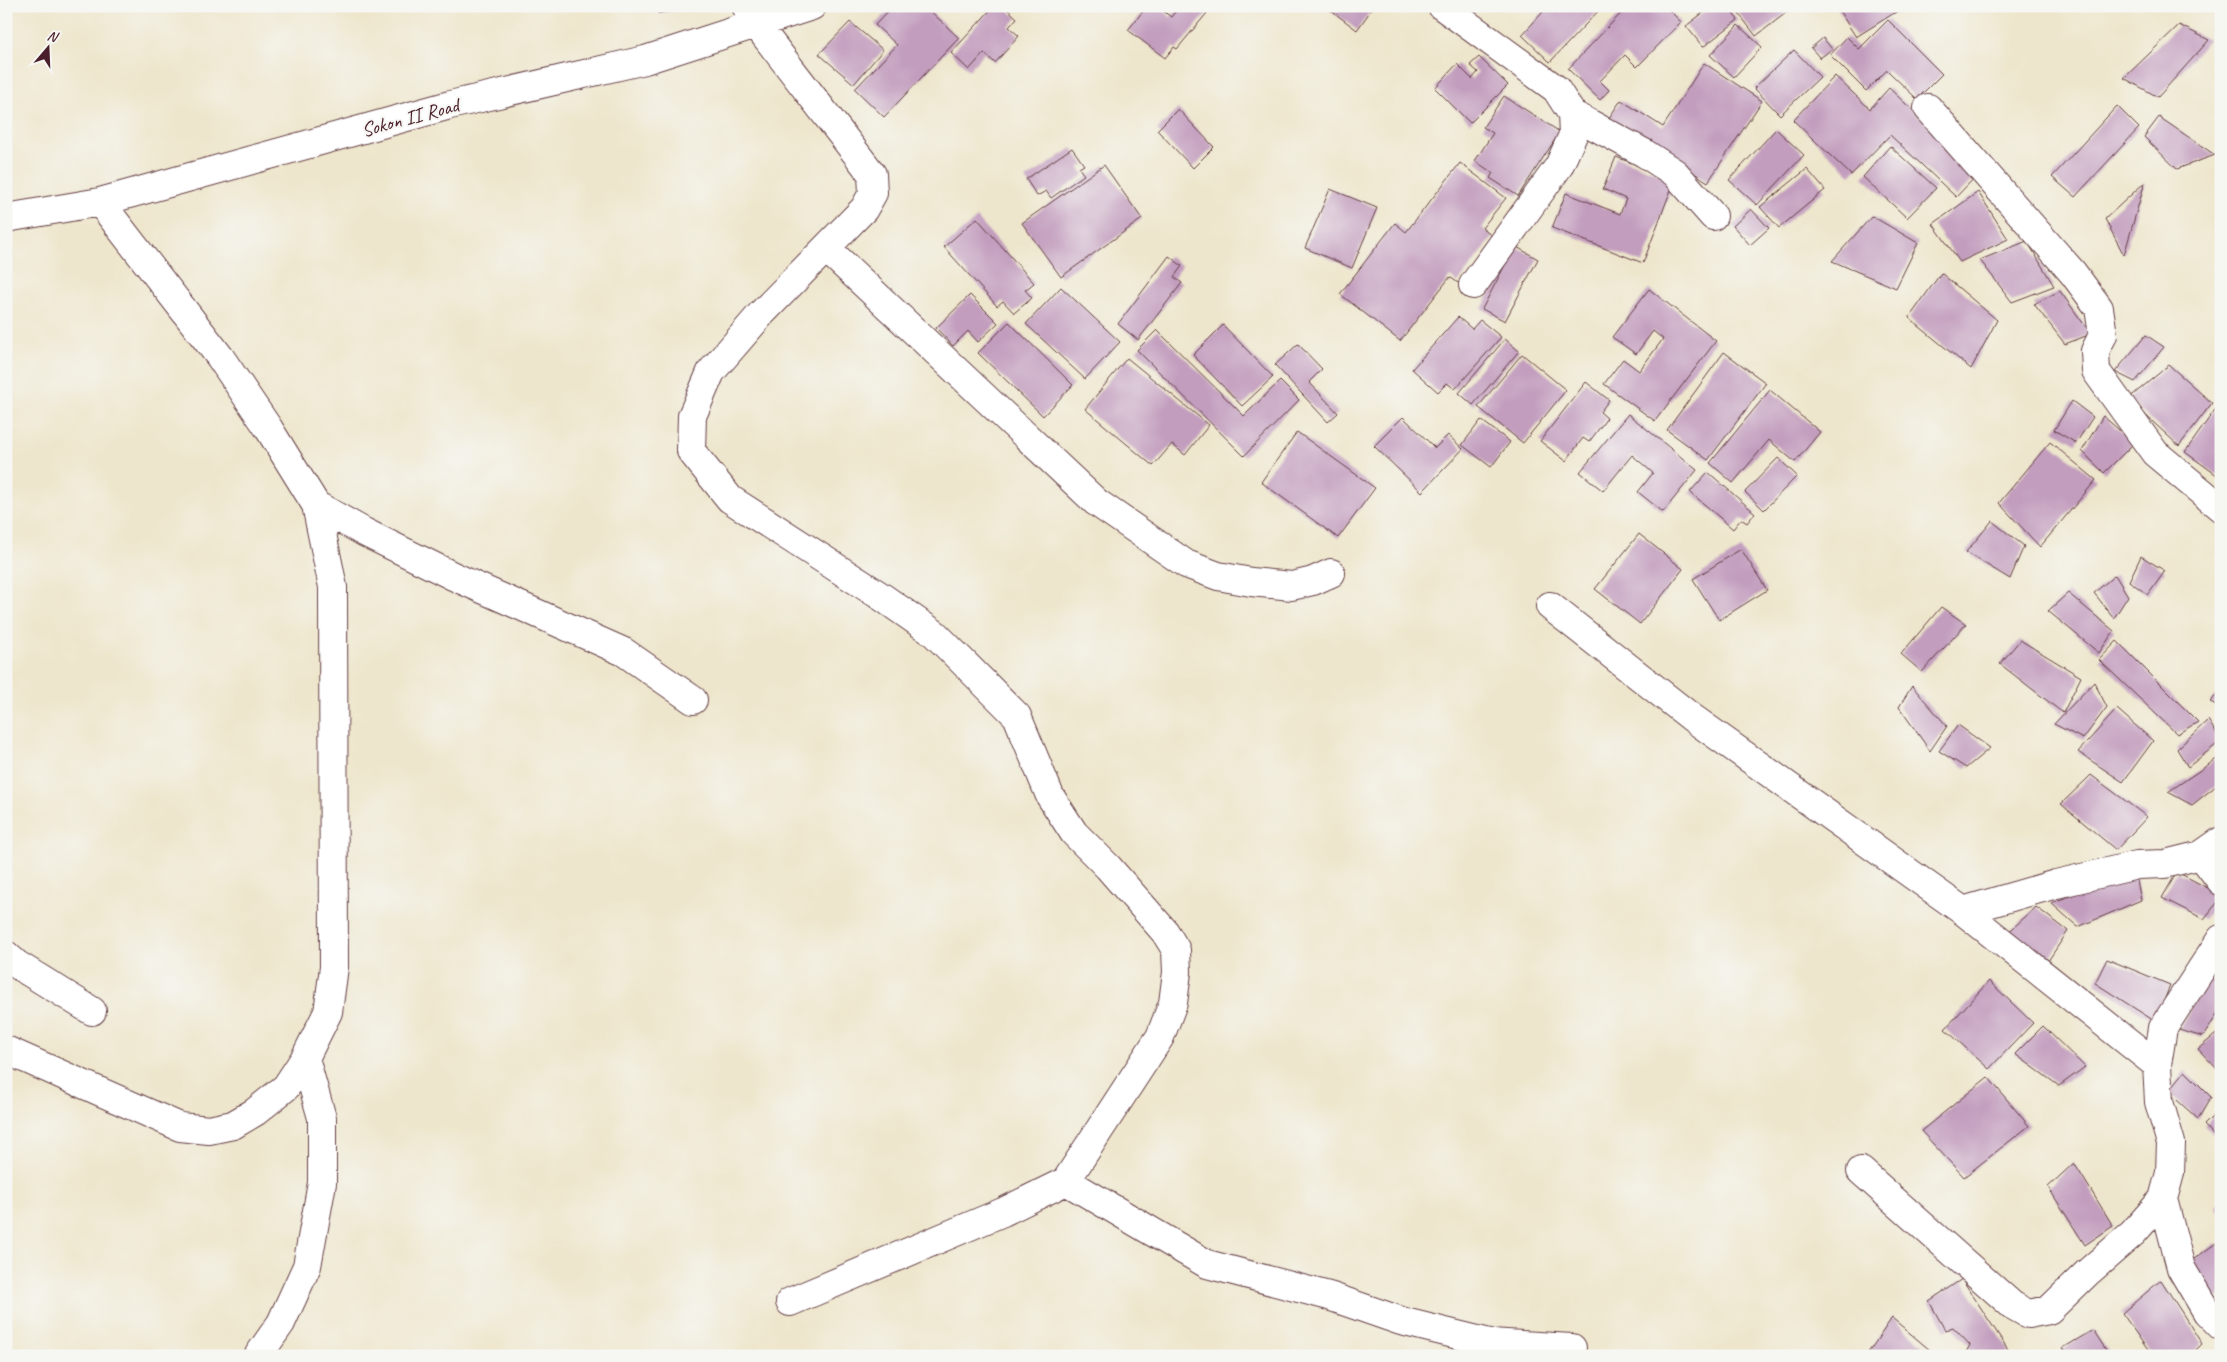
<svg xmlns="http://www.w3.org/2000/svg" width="2227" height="1362" viewBox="0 0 2227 1362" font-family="Caveat,sans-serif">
  <rect width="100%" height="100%" fill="#f6f6f2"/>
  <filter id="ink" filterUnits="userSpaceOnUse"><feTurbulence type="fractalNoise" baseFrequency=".02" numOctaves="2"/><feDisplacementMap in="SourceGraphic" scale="10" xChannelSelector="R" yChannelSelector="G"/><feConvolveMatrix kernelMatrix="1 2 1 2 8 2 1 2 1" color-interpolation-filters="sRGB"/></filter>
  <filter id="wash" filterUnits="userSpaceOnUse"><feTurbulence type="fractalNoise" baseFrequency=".0096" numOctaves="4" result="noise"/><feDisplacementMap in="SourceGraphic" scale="20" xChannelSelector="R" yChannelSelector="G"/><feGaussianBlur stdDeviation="1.12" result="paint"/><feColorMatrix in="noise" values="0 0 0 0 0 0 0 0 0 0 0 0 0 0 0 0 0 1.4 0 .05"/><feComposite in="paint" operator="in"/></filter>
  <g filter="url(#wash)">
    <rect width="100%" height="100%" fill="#eee6cc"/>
    <g id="blocks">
      <path fill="#c29dbe" d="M 656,6 L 703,6 L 703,7 L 658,13 Z
        M 893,6 L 925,6 L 959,38 L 884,117 L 855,89 L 897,45 L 875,25 Z
        M 994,6 L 1008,6 L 1006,8 L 1017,18 L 1009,27 L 1019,36 L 995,63 L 984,53 L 969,70 L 951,53 Z
        M 1147,6 L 1157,6 L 1171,17 L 1180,6 L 1199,6 L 1207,13 L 1177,49 L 1174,47 L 1165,58 L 1128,30 Z
        M 1325,6 L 1374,6 L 1357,30 Z
        M 1537,6 L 1603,6 L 1550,62 L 1522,35 L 1543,12 Z
        M 1628,6 L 1665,6 L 1681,22 L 1637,67 L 1625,55 L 1600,81 L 1609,90 L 1600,100 L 1568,69 Z
        M 1712,6 L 1727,6 L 1738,20 L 1703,47 L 1686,26 Z
        M 1733,6 L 1795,6 L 1756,36 Z
        M 1836,6 L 1897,6 L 1899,10 L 1856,37 Z
        M 1888,20 L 1942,74 L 1917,99 L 1887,70 L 1866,91 L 1830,55 L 1847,37 L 1859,49 Z
        M 850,22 L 883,50 L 854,84 L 819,54 Z
        M 1738,25 L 1762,47 L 1734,77 L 1710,55 Z
        M 2179,25 L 2209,40 L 2158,97 L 2124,78 Z
        M 1823,38 L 1832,49 L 1820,58 L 1811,48 Z
        M 1794,50 L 1820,77 L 1780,115 L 1754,88 Z
        M 1479,57 L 1508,85 L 1470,123 L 1435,88 L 1457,64 L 1472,79 L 1478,72 L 1470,65 Z
        M 1704,63 L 1762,101 L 1708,182 L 1609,118 L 1621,100 L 1663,127 Z
        M 1835,76 L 1870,109 L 1889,88 L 1979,173 L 1956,197 L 1890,135 L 1851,175 L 1793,120 Z
        M 1504,96 L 1560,132 L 1518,196 L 1490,178 L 1493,173 L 1475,161 L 1493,133 L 1483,127 Z
        M 2117,106 L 2139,128 L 2075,197 L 2052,177 Z
        M 1178,109 L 1214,147 L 1193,168 L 1157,130 Z
        M 2159,117 L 2215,155 L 2177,169 L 2144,137 Z
        M 1776,129 L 1804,155 L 1757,205 L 1729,180 Z
        M 1890,146 L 1936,188 L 1907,218 L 1863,177 Z
        M 1072,148 L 1084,165 L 1079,168 L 1084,175 L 1051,198 L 1046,191 L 1037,196 L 1026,179 Z
        M 1616,157 L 1675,179 L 1643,263 L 1552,228 L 1566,193 L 1620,214 L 1626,199 L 1603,189 Z
        M 1460,163 L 1506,198 L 1482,228 L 1493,237 L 1458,283 L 1450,277 L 1400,341 L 1340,294 L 1395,223 L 1406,232 Z
        M 1104,165 L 1142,219 L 1061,277 L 1022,223 Z
        M 1807,169 L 1825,190 L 1779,228 L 1760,207 Z
        M 2145,182 L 2124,255 L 2105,219 Z
        M 1330,189 L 1377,208 L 1352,268 L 1305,248 Z
        M 1978,192 L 2008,239 L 1960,262 L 1933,224 Z
        M 1751,209 L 1769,228 L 1750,245 L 1733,226 Z
        M 1872,216 L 1918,243 L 1896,288 L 1832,261 Z
        M 977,218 L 1034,283 L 1025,290 L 1032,298 L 1014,313 L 1003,301 L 997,306 L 944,247 Z
        M 2027,241 L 2054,286 L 2012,302 L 1980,260 Z
        M 1515,246 L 1538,259 L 1505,321 L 1482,309 Z
        M 1169,256 L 1182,266 L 1174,277 L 1182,283 L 1138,340 L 1118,324 Z
        M 1941,273 L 1997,320 L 1971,369 L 1909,318 Z
        M 1061,287 L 1120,342 L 1085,379 L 1026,324 Z
        M 1649,289 L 1716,341 L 1655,421 L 1604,384 L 1623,359 L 1639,371 L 1663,339 L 1653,331 L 1636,354 L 1612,337 Z
        M 2060,291 L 2091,334 L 2065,344 L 2034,304 Z
        M 970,295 L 998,323 L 978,342 L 968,331 L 953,346 L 936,328 Z
        M 1458,317 L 1472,329 L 1480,320 L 1501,337 L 1455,389 L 1447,383 L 1438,392 L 1412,369 Z
        M 1009,322 L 1073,385 L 1043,416 L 978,353 Z
        M 1223,325 L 1273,377 L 1242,406 L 1193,355 Z
        M 1157,330 L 1244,416 L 1280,381 L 1299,400 L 1244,456 L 1137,350 Z
        M 2146,335 L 2164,347 L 2135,382 L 2115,372 Z
        M 1505,339 L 1519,351 L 1473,405 L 1459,393 Z
        M 1298,344 L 1322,369 L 1309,382 L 1338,413 L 1328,422 L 1275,365 Z
        M 1724,352 L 1766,383 L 1708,460 L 1667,430 Z
        M 1522,354 L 1566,390 L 1523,443 L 1478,407 Z
        M 1127,358 L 1209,425 L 1185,455 L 1172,444 L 1153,466 L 1085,409 Z
        M 2169,365 L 2212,403 L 2179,446 L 2128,399 Z
        M 1586,382 L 1609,400 L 1600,412 L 1607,418 L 1589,442 L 1583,438 L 1566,461 L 1540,441 Z
        M 1770,390 L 1820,432 L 1795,462 L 1769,440 L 1733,483 L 1710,463 Z
        M 2072,401 L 2093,417 L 2076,443 L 2054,430 Z
        M 2217,407 L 2221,409 L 2221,478 L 2185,452 Z
        M 1628,414 L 1697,470 L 1663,512 L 1638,492 L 1653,473 L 1632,455 L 1603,491 L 1580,472 Z
        M 2103,416 L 2134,443 L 2104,473 L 2082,451 Z
        M 1403,417 L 1435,448 L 1448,435 L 1463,449 L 1422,492 L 1374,446 Z
        M 1481,420 L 1510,442 L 1491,467 L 1462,445 Z
        M 1297,432 L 1375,488 L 1338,538 L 1261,482 Z
        M 2050,442 L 2096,480 L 2040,547 L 1999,503 Z
        M 1778,458 L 1797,476 L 1764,510 L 1745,492 Z
        M 1708,472 L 1755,513 L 1747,523 L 1741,519 L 1733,529 L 1690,492 Z
        M 1992,521 L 2024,546 L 2010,579 L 1966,552 Z
        M 1639,534 L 1683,569 L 1640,624 L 1595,589 Z
        M 1741,549 L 1767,590 L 1719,620 L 1693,579 Z
        M 2141,556 L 2165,571 L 2148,595 L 2129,581 Z
        M 2115,575 L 2128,596 L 2114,618 L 2094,593 Z
        M 2068,593 L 2114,631 L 2099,653 L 2048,611 Z
        M 1941,607 L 1966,624 L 1922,672 L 1901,654 Z
        M 2020,640 L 2081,677 L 2063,713 L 2000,664 Z
        M 2117,641 L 2198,722 L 2177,734 L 2099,660 Z
        M 2094,682 L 2107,707 L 2083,739 L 2054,724 Z
        M 1912,686 L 1947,726 L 1930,751 L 1899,707 Z
        M 2221,690 L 2221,707 L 2210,702 Z
        M 2117,709 L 2153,741 L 2123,782 L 2078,752 Z
        M 2208,720 L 2221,741 L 2188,767 L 2177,749 Z
        M 1958,725 L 1990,748 L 1966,768 L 1939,751 Z
        M 2221,756 L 2221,782 L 2192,805 L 2168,792 Z
        M 2091,775 L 2147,817 L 2116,850 L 2061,804 Z
        M 2135,872 L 2141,900 L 2078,927 L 2051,903 Z
        M 2177,872 L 2221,895 L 2221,898 L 2204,919 L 2162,898 Z
        M 2036,907 L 2068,931 L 2042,970 L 2002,938 Z
        M 2107,959 L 2170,985 L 2156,1022 L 2095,983 Z
        M 2209,976 L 2221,986 L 2221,1008 L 2203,1037 L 2179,1030 Z
        M 1989,981 L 2033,1023 L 1989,1069 L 1945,1029 Z
        M 2043,1026 L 2085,1067 L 2059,1086 L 2015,1054 Z
        M 2221,1030 L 2221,1073 L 2198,1049 Z
        M 2185,1071 L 2211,1097 L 2198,1119 L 2168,1092 Z
        M 1988,1077 L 2029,1126 L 1964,1177 L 1921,1131 Z
        M 2221,1108 L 2221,1144 L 2204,1125 Z
        M 2074,1163 L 2113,1226 L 2085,1245 L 2048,1187 Z
        M 2221,1201 L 2221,1213 L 2216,1207 Z
        M 2216,1243 L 2221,1250 L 2221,1295 L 2213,1303 L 2186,1265 Z
        M 1962,1279 L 2009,1351 L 2007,1356 L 1964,1356 L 1970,1345 L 1953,1327 L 1945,1330 L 1929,1301 Z
        M 2161,1280 L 2202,1344 L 2190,1356 L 2152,1356 L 2122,1313 Z
        M 1892,1318 L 1937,1356 L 1866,1356 Z
        M 2093,1330 L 2110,1356 L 2068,1356 L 2063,1348 Z"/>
    </g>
  </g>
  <g filter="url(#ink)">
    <use href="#blocks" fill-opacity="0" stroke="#633d43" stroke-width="1"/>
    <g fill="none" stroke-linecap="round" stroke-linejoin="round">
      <g stroke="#633d43" stroke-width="30">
        <path id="minor" d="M 746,6 L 756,24 L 872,174 L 873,193 L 864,209 L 761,314 L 711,372 L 692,416 L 691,451 L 730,499 L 882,597 L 935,634 L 1017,716 L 1050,796 L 1074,833 L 1108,867 L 1165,932 L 1176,950 L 1177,972 L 1173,1003 L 1160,1037 L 1066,1181 L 1003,1212 L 790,1302
          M 1442,6 L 1556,89 L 1572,114 L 1573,135 L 1559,166 L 1473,285
          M 1928,108 L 2073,273 L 2099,308 L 2103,335 L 2095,351 L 2096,371 L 2155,453 L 2221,508
          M 1572,114 L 1644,153 L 1675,173 L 1713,216
          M 6,218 L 100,202 L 450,105 L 645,60 L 812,6
          M 826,248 L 1096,502 L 1186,564 L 1218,576 L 1251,582 L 1292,586 L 1313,581 L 1331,573
          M 316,505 L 364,532 L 453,576 L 624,652 L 693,700
          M 1550,606 L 1691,717 L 1963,911 L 2157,1065
          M 2201,855 L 2221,881
          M 1963,911 L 2056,884 L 2137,865 L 2165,864 L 2201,855 L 2221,841
          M 6,955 L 16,964 L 92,1011
          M 6,1050 L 180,1127 L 209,1130 L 233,1125 L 255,1112 L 286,1087 L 305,1058 L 328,1012 L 334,967 L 333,587 L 316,505 L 269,429 L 220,357 L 100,202
          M 1861,1171 L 2012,1305 L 2028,1314 L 2049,1310 L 2087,1273 L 2133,1233 L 2163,1199 L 2170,1173 L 2171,1143 L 2159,1102 L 2157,1065 L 2163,1028 L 2221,939
          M 1066,1181 L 1207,1264 L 1329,1296 L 1401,1321 L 1490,1343 L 1572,1348
          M 2163,1199 L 2181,1268 L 2207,1312 L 2221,1326
          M 258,1356 L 281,1323 L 307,1266 L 322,1183 L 322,1118 L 305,1058"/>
      </g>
      <use href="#minor" stroke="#fff" stroke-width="28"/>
    </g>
  </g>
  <g text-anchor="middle" stroke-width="4" stroke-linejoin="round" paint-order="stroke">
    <g font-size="20" fill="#4a1f2b" stroke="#f6f6f2">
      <text transform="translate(410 117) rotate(-15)" y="7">Sokon II Road</text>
    </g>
  </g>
  <rect width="2227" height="1362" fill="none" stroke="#f6f6f2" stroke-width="25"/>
  <g transform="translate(48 48) rotate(19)" stroke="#f6f6f2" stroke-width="4" paint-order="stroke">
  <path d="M0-4L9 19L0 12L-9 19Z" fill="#4a1f2b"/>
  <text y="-8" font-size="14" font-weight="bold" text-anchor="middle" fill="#4a1f2b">N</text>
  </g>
</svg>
